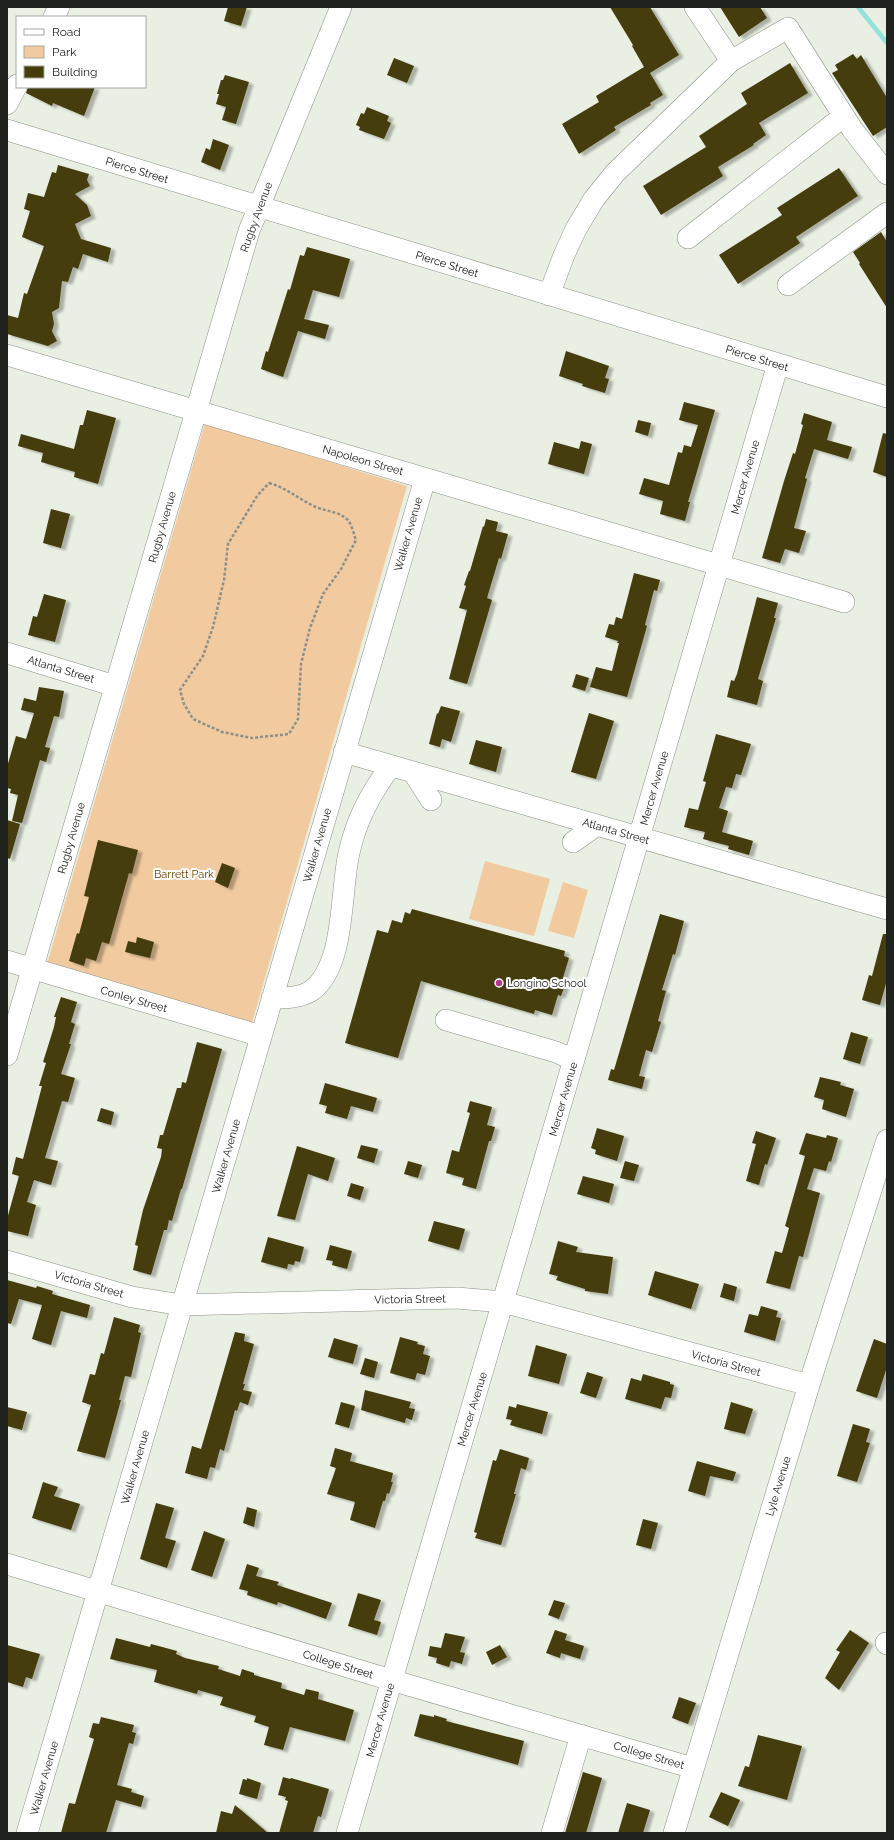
<svg xmlns="http://www.w3.org/2000/svg" width="894" height="1840" viewBox="0 0 894 1840" font-family="Raleway,sans-serif">
  <defs>
    <filter id="shadow"><feDropShadow dx="4.5" dy="2.5" stdDeviation="1" flood-color="#0004"/></filter>
  </defs>
  <rect width="100%" height="100%" fill="#e9efe3"/>
  <path fill="#f1cb9f" d="M 205,423 L 407,486 L 252,1023 L 47,964 Z
    M 485,861 L 550,879 L 534,936 L 469,919 Z
    M 563,882 L 588,890 L 574,938 L 548,931 Z"/>
  <g fill="none" stroke-linecap="round" stroke-linejoin="round">
    <path stroke="#90e3da" stroke-width="4.5" d="M 858,7 L 887,43"/>
  </g>
  <path fill="#453d0d" filter="url(#shadow)" d="M 228,7 L 247,7 L 241,26 L 224,21 Z
    M 610,7 L 650,7 L 679,55 L 650,73 L 663,95 L 650,103 L 651,105 L 614,127 L 616,130 L 579,154 L 562,124 L 599,102 L 596,96 L 644,67 L 632,46 L 633,45 Z
    M 720,7 L 760,7 L 767,18 L 739,37 Z
    M 853,54 L 857,59 L 861,55 L 887,98 L 887,127 L 873,136 L 832,73 L 838,70 L 835,65 Z
    M 394,58 L 414,66 L 407,83 L 387,75 Z
    M 790,63 L 808,93 L 759,123 L 766,135 L 753,144 L 754,145 L 718,167 L 723,176 L 661,215 L 643,186 L 706,147 L 699,136 L 747,104 L 741,93 Z
    M 225,75 L 249,82 L 236,124 L 222,120 L 226,107 L 216,104 L 219,94 L 217,94 L 221,80 L 223,80 Z
    M 28,87 L 95,87 L 84,116 L 53,103 L 52,106 L 26,93 Z
    M 367,107 L 389,116 L 387,121 L 391,123 L 384,139 L 359,130 L 360,127 L 356,125 L 361,113 L 364,114 Z
    M 213,139 L 229,145 L 220,170 L 201,162 L 206,148 L 210,150 Z
    M 58,165 L 89,174 L 87,180 L 90,186 L 75,194 L 87,205 L 91,216 L 75,224 L 81,239 L 111,248 L 108,262 L 83,254 L 78,269 L 73,267 L 68,282 L 62,281 L 59,308 L 52,312 L 54,324 L 52,331 L 57,341 L 48,346 L 7,334 L 7,315 L 18,318 L 24,293 L 27,294 L 44,246 L 22,237 L 30,211 L 24,209 L 28,193 L 44,197 L 52,172 L 56,173 Z
    M 839,168 L 858,196 L 796,237 L 800,243 L 738,284 L 719,255 L 782,215 L 777,208 Z
    M 881,232 L 887,242 L 887,308 L 859,264 L 860,263 L 853,252 Z
    M 307,247 L 350,259 L 339,297 L 313,290 L 304,319 L 329,325 L 325,339 L 298,331 L 283,377 L 261,369 L 266,351 L 268,352 L 288,289 L 290,290 L 300,255 L 304,256 Z
    M 566,351 L 609,366 L 605,378 L 609,379 L 605,393 L 582,386 L 583,384 L 559,376 Z
    M 684,402 L 715,410 L 688,502 L 690,502 L 685,521 L 660,514 L 663,501 L 639,494 L 644,478 L 669,485 L 678,452 L 682,453 L 684,445 L 691,447 L 698,425 L 679,420 Z
    M 87,410 L 116,418 L 98,484 L 74,477 L 75,472 L 41,462 L 43,453 L 18,446 L 21,434 L 74,449 L 80,425 L 83,425 Z
    M 804,413 L 832,422 L 827,440 L 852,447 L 848,459 L 814,449 L 805,478 L 807,479 L 794,528 L 806,531 L 799,553 L 785,549 L 780,563 L 762,558 L 784,481 L 793,453 L 795,454 L 803,425 L 801,424 Z
    M 638,420 L 651,423 L 648,436 L 635,432 Z
    M 883,433 L 887,434 L 887,477 L 873,472 Z
    M 581,441 L 592,444 L 584,474 L 548,464 L 554,442 L 579,449 Z
    M 51,509 L 70,514 L 61,548 L 43,543 Z
    M 486,519 L 498,522 L 496,531 L 508,534 L 501,559 L 499,558 L 487,598 L 492,600 L 467,684 L 449,679 L 467,610 L 459,608 L 466,586 L 464,585 L 469,571 L 470,571 L 483,526 L 484,527 Z
    M 634,573 L 660,580 L 657,591 L 654,590 L 645,625 L 647,626 L 627,697 L 590,687 L 596,667 L 612,671 L 619,643 L 617,643 L 618,641 L 605,637 L 609,624 L 614,625 L 616,617 L 622,619 Z
    M 44,594 L 66,600 L 55,642 L 28,635 L 33,616 L 37,617 Z
    M 757,597 L 778,603 L 774,618 L 776,618 L 758,679 L 763,681 L 757,705 L 727,697 L 731,680 L 734,681 L 737,674 Z
    M 576,674 L 589,678 L 585,691 L 572,687 Z
    M 39,687 L 64,691 L 59,717 L 54,716 L 45,747 L 50,748 L 46,762 L 40,760 L 22,823 L 12,821 L 18,795 L 10,793 L 11,789 L 7,788 L 7,767 L 16,736 L 26,739 L 34,713 L 21,710 L 24,698 L 36,701 Z
    M 441,706 L 460,711 L 451,742 L 442,739 L 440,747 L 429,744 L 437,713 L 438,714 Z
    M 589,713 L 614,721 L 596,779 L 571,772 Z
    M 716,734 L 751,744 L 741,775 L 736,774 L 732,788 L 726,787 L 719,808 L 728,811 L 722,832 L 753,841 L 749,855 L 728,849 L 729,846 L 703,839 L 705,832 L 684,827 L 689,808 L 698,810 L 706,782 L 703,781 Z
    M 476,740 L 502,747 L 496,772 L 469,764 Z
    M 7,820 L 20,824 L 10,859 L 7,858 Z
    M 98,840 L 138,850 L 132,874 L 129,873 L 109,944 L 102,942 L 96,961 L 86,958 L 84,966 L 69,961 L 77,933 L 79,934 L 89,897 L 84,896 Z
    M 222,863 L 235,868 L 228,888 L 215,882 Z
    M 412,909 L 565,951 L 564,956 L 569,958 L 562,981 L 566,982 L 561,996 L 558,995 L 552,1015 L 535,1010 L 534,1014 L 421,981 L 398,1058 L 345,1043 L 377,930 L 388,933 L 392,920 L 402,923 L 405,912 L 410,914 Z
    M 660,914 L 684,921 L 675,955 L 673,954 L 662,990 L 666,991 L 658,1021 L 661,1022 L 652,1052 L 646,1050 L 639,1076 L 645,1077 L 642,1089 L 608,1080 L 611,1069 L 614,1070 Z
    M 883,934 L 887,934 L 887,980 L 880,1005 L 862,1000 L 869,975 L 872,976 Z
    M 137,937 L 154,942 L 150,958 L 125,952 L 128,941 L 136,943 Z
    M 61,997 L 77,1002 L 71,1022 L 75,1024 L 69,1044 L 71,1044 L 61,1074 L 75,1078 L 68,1102 L 62,1101 L 45,1158 L 58,1161 L 51,1185 L 34,1180 L 27,1202 L 36,1205 L 28,1236 L 7,1231 L 7,1219 L 19,1176 L 12,1174 L 16,1157 L 23,1159 L 29,1136 L 42,1086 L 39,1086 L 46,1063 L 43,1062 L 54,1027 L 56,1017 L 54,1017 Z
    M 851,1032 L 868,1037 L 860,1064 L 843,1059 Z
    M 197,1042 L 222,1049 L 182,1189 L 181,1189 L 172,1221 L 169,1220 L 167,1230 L 164,1230 L 151,1275 L 133,1270 L 138,1246 L 135,1245 L 143,1210 L 161,1157 L 162,1149 L 157,1148 L 160,1135 L 163,1135 L 177,1088 L 181,1088 L 182,1082 L 186,1083 Z
    M 820,1077 L 841,1082 L 840,1085 L 854,1089 L 846,1117 L 822,1109 L 824,1100 L 814,1097 Z
    M 325,1083 L 377,1098 L 373,1112 L 351,1106 L 347,1119 L 325,1113 L 327,1106 L 319,1104 Z
    M 470,1101 L 492,1107 L 487,1125 L 495,1127 L 491,1141 L 489,1141 L 476,1189 L 462,1185 L 464,1178 L 446,1173 L 452,1150 L 459,1152 L 470,1113 L 467,1112 Z
    M 101,1108 L 114,1112 L 111,1125 L 97,1121 Z
    M 597,1128 L 624,1136 L 617,1161 L 595,1154 L 596,1150 L 591,1148 Z
    M 756,1131 L 776,1138 L 767,1165 L 765,1164 L 759,1185 L 746,1181 L 756,1144 L 752,1143 Z
    M 806,1133 L 826,1138 L 827,1135 L 838,1138 L 831,1162 L 829,1161 L 826,1171 L 814,1168 L 807,1189 L 820,1193 L 803,1257 L 799,1256 L 790,1289 L 766,1283 L 775,1251 L 782,1253 L 789,1228 L 785,1226 L 805,1156 L 799,1154 Z
    M 361,1145 L 378,1149 L 374,1163 L 357,1158 Z
    M 297,1146 L 335,1158 L 328,1181 L 308,1174 L 295,1220 L 277,1216 Z
    M 408,1161 L 422,1165 L 418,1178 L 404,1174 Z
    M 625,1161 L 639,1165 L 634,1181 L 620,1178 Z
    M 583,1176 L 614,1184 L 609,1203 L 577,1194 Z
    M 351,1183 L 364,1187 L 360,1200 L 347,1196 Z
    M 434,1221 L 465,1229 L 459,1250 L 428,1241 Z
    M 268,1237 L 304,1247 L 300,1262 L 295,1261 L 294,1265 L 288,1264 L 287,1269 L 261,1262 Z
    M 558,1241 L 578,1247 L 576,1252 L 613,1257 L 608,1294 L 585,1291 L 585,1289 L 556,1280 L 558,1276 L 549,1274 Z
    M 330,1245 L 352,1251 L 347,1269 L 332,1265 L 333,1261 L 326,1260 Z
    M 655,1271 L 699,1284 L 691,1309 L 648,1295 Z
    M 7,1280 L 36,1288 L 37,1286 L 53,1291 L 52,1294 L 90,1305 L 87,1318 L 61,1311 L 51,1345 L 32,1339 L 42,1305 L 19,1299 L 11,1324 L 7,1323 Z
    M 724,1283 L 737,1287 L 734,1301 L 720,1297 Z
    M 761,1306 L 778,1311 L 776,1317 L 781,1318 L 775,1341 L 744,1332 L 749,1314 L 758,1316 Z
    M 114,1317 L 140,1325 L 138,1332 L 141,1333 L 131,1377 L 125,1376 L 119,1400 L 121,1400 L 105,1458 L 77,1451 L 91,1405 L 82,1402 L 90,1374 L 95,1375 L 101,1353 L 104,1354 Z
    M 235,1332 L 245,1334 L 244,1341 L 254,1344 L 243,1384 L 245,1384 L 243,1390 L 252,1392 L 248,1405 L 240,1402 L 237,1411 L 235,1410 L 224,1451 L 220,1449 L 215,1468 L 210,1467 L 207,1479 L 185,1473 L 192,1446 L 201,1449 Z
    M 400,1337 L 418,1342 L 417,1344 L 425,1346 L 423,1354 L 430,1356 L 425,1375 L 417,1373 L 415,1380 L 390,1373 Z
    M 334,1338 L 358,1345 L 353,1364 L 328,1357 Z
    M 874,1339 L 887,1344 L 887,1367 L 877,1398 L 856,1391 Z
    M 536,1345 L 567,1354 L 559,1384 L 528,1376 Z
    M 365,1358 L 378,1362 L 374,1378 L 360,1374 Z
    M 587,1372 L 603,1377 L 596,1398 L 580,1393 Z
    M 643,1374 L 670,1382 L 670,1384 L 674,1385 L 671,1398 L 665,1397 L 661,1409 L 625,1399 L 631,1378 L 641,1381 Z
    M 365,1390 L 411,1402 L 409,1408 L 415,1409 L 412,1420 L 406,1418 L 405,1423 L 361,1410 Z
    M 341,1402 L 355,1406 L 349,1428 L 335,1424 Z
    M 731,1402 L 753,1409 L 745,1434 L 724,1429 Z
    M 517,1404 L 548,1412 L 542,1434 L 510,1425 L 512,1420 L 506,1419 L 509,1406 L 516,1408 Z
    M 7,1407 L 27,1412 L 22,1430 L 7,1426 Z
    M 853,1424 L 870,1429 L 866,1442 L 870,1443 L 857,1482 L 837,1476 Z
    M 335,1448 L 352,1453 L 350,1461 L 393,1473 L 391,1482 L 393,1482 L 389,1494 L 387,1493 L 385,1501 L 383,1501 L 375,1528 L 350,1520 L 355,1502 L 327,1494 L 336,1468 L 330,1466 Z
    M 500,1449 L 529,1458 L 526,1470 L 521,1468 L 514,1494 L 516,1494 L 501,1545 L 475,1538 L 477,1533 L 474,1532 L 493,1460 L 496,1461 Z
    M 697,1461 L 736,1472 L 733,1481 L 710,1476 L 705,1496 L 688,1491 Z
    M 43,1482 L 58,1487 L 54,1496 L 80,1504 L 71,1530 L 32,1518 Z
    M 156,1503 L 174,1508 L 165,1538 L 176,1541 L 167,1568 L 140,1559 Z
    M 247,1507 L 257,1510 L 254,1527 L 243,1523 Z
    M 643,1519 L 658,1523 L 651,1549 L 636,1545 Z
    M 204,1531 L 225,1539 L 212,1577 L 191,1570 Z
    M 247,1564 L 259,1568 L 256,1576 L 279,1582 L 277,1585 L 332,1603 L 326,1619 L 278,1602 L 277,1605 L 247,1595 L 248,1591 L 239,1589 Z
    M 358,1593 L 381,1600 L 374,1620 L 381,1622 L 377,1635 L 348,1626 Z
    M 554,1600 L 565,1603 L 559,1619 L 548,1615 Z
    M 555,1630 L 567,1634 L 565,1640 L 584,1646 L 580,1659 L 561,1653 L 560,1658 L 546,1653 Z
    M 850,1630 L 869,1643 L 839,1690 L 825,1678 L 840,1652 L 836,1650 Z
    M 445,1633 L 465,1637 L 460,1652 L 465,1653 L 462,1664 L 451,1661 L 449,1667 L 436,1663 L 437,1658 L 428,1656 L 430,1646 L 441,1648 Z
    M 116,1638 L 150,1647 L 151,1644 L 177,1651 L 176,1654 L 185,1658 L 219,1666 L 218,1669 L 240,1676 L 242,1669 L 254,1673 L 254,1675 L 282,1683 L 281,1688 L 304,1695 L 306,1689 L 319,1692 L 318,1699 L 354,1710 L 345,1741 L 290,1727 L 283,1750 L 264,1745 L 269,1727 L 254,1722 L 256,1716 L 220,1705 L 223,1697 L 198,1690 L 197,1694 L 154,1682 L 157,1670 L 110,1659 Z
    M 7,1645 L 40,1654 L 32,1679 L 26,1677 L 23,1687 L 7,1682 Z
    M 500,1645 L 507,1657 L 492,1665 L 486,1652 Z
    M 679,1697 L 696,1703 L 688,1724 L 672,1718 Z
    M 420,1714 L 434,1717 L 434,1715 L 447,1719 L 446,1721 L 524,1741 L 518,1765 L 414,1736 Z
    M 101,1717 L 134,1725 L 132,1732 L 136,1733 L 133,1744 L 129,1743 L 117,1785 L 132,1789 L 131,1792 L 144,1796 L 141,1807 L 116,1800 L 106,1833 L 61,1833 L 69,1803 L 75,1804 L 94,1739 L 89,1737 L 93,1723 L 99,1724 Z
    M 758,1735 L 802,1746 L 787,1800 L 738,1786 L 745,1766 L 749,1767 Z
    M 583,1772 L 602,1778 L 586,1833 L 565,1833 Z
    M 283,1777 L 290,1779 L 291,1778 L 329,1789 L 321,1817 L 318,1816 L 313,1833 L 279,1833 L 288,1801 L 285,1800 L 286,1797 L 278,1795 Z
    M 247,1778 L 261,1783 L 257,1799 L 239,1794 L 243,1779 L 247,1780 Z
    M 721,1792 L 740,1800 L 728,1826 L 709,1817 Z
    M 627,1803 L 650,1810 L 643,1833 L 618,1833 Z
    M 235,1805 L 268,1833 L 216,1833 L 221,1811 L 232,1814 Z"/>
  <g fill="none" stroke-linecap="round" stroke-linejoin="round">
    <g stroke="#8d9288" stroke-width="22">
      <path id="minor" d="M 695,7 L 731,61
        M 54,17 L 59,7
        M 7,104 L 17,85
        M 7,130 L 887,397
        M 688,238 L 844,116
        M 788,285 L 887,213
        M 549,295 L 564,255 L 576,229 L 594,199 L 615,173 L 731,61 L 788,28 L 852,129 L 887,174
        M 7,355 L 844,602
        M 7,653 L 115,686
        M 344,752 L 887,909
        M 413,772 L 431,800
        M 573,842 L 597,825
        M 7,961 L 261,1036
        M 272,998 C 285,998 300,998 311,991 C 346,966 340,891 349,853 C 356,820 371,792 391,766
        M 446,1020 L 556,1052 L 574,1060
        M 7,1055 L 249,231 L 341,7
        M 7,1261 L 132,1297 L 182,1305 L 457,1298 L 503,1302 L 809,1385
        M 7,1564 L 391,1680 L 693,1768
        M 886,1643 L 887,1644
        M 27,1833 L 425,479
        M 347,1833 L 778,364
        M 552,1833 L 581,1735
        M 674,1833 L 809,1385 L 887,1140"/>
    </g>
    <path stroke="#8c9088" stroke-width="2.5" stroke-dasharray="3 2" stroke-linecap="butt" d="M 269,483 C 287,488 300,500 316,507 C 328,512 338,511 348,520 C 352,525 354,535 356,540 L 341,569 L 323,594 L 310,628 L 301,664 L 298,719 L 289,734 L 252,738 L 222,732 L 193,719 L 184,704 L 180,690 L 203,656 L 213,627 L 224,580 L 228,544 L 257,496 Z"/>
    <use href="#minor" stroke="#fff" stroke-width="21"/>
  </g>
  <circle fill="#b2388b" stroke="#fff" stroke-width="1.5" cx="499" cy="983" r="4"/>
  <g text-anchor="middle" stroke-width="4" stroke-linejoin="round" paint-order="stroke">
    <g font-size="11" fill="#20221e" stroke="#fff">
      <text transform="translate(137 170) rotate(17)" y="4">Pierce Street</text>
      <text transform="translate(256 217) rotate(-70)" y="4">Rugby Avenue</text>
      <text transform="translate(447 264) rotate(17)" y="4">Pierce Street</text>
      <text transform="translate(757 358) rotate(17)" y="4">Pierce Street</text>
      <text transform="translate(363 460) rotate(16)" y="4">Napoleon Street</text>
      <text transform="translate(745 477) rotate(-74)" y="4">Mercer Avenue</text>
      <text transform="translate(162 527) rotate(-74)" y="4">Rugby Avenue</text>
      <text transform="translate(408 534) rotate(-74)" y="4">Walker Avenue</text>
      <text transform="translate(61 669) rotate(17)" y="4">Atlanta Street</text>
      <text transform="translate(654 788) rotate(-74)" y="4">Mercer Avenue</text>
      <text transform="translate(616 831) rotate(16)" y="4">Atlanta Street</text>
      <text transform="translate(71 838) rotate(-74)" y="4">Rugby Avenue</text>
      <text transform="translate(317 845) rotate(-74)" y="4">Walker Avenue</text>
      <text transform="translate(134 999) rotate(16)" y="4">Conley Street</text>
      <text transform="translate(563 1099) rotate(-74)" y="4">Mercer Avenue</text>
      <text transform="translate(226 1156) rotate(-74)" y="4">Walker Avenue</text>
      <text transform="translate(89 1284) rotate(16)" y="4">Victoria Street</text>
      <text transform="translate(410 1299) rotate(-1)" y="4">Victoria Street</text>
      <text transform="translate(726 1363) rotate(15)" y="4">Victoria Street</text>
      <text transform="translate(472 1409) rotate(-73)" y="4">Mercer Avenue</text>
      <text transform="translate(135 1467) rotate(-74)" y="4">Walker Avenue</text>
      <text transform="translate(778 1486) rotate(-73)" y="4">Lyle Avenue</text>
      <text transform="translate(338 1664) rotate(17)" y="4">College Street</text>
      <text transform="translate(380 1720) rotate(-74)" y="4">Mercer Avenue</text>
      <text transform="translate(649 1755) rotate(16)" y="4">College Street</text>
      <text transform="translate(44 1778) rotate(-74)" y="4">Walker Avenue</text>
    </g>
    <g font-size="11" fill="#6c4402" stroke="#fff">
      <text x="184" y="878">Barrett Park</text>
    </g>
    <g font-size="11" fill="#20221e" stroke="#fff" text-anchor="start">
      <text x="507" y="987">Longino School</text>
    </g>
  </g>
  <rect width="894" height="1840" fill="none" stroke="#20221e" stroke-width="16"/>
  <rect x="16" y="16" width="130" height="72" fill="#ffffff" stroke="#a6a7a5"/>
  <rect x="24" y="29" width="20" height="6" fill="#ffffff" stroke="#a6a7a5"/>
  <text x="52" y="36" font-size="12" fill="#20221e">Road</text>
  <rect x="24" y="46" width="20" height="12" fill="#f1cb9f" stroke="#a6a7a5"/>
  <text x="52" y="56" font-size="12" fill="#20221e">Park</text>
  <rect x="24" y="66" width="20" height="12" fill="#453d0d" stroke="#a6a7a5"/>
  <text x="52" y="76" font-size="12" fill="#20221e">Building</text>
</svg>
